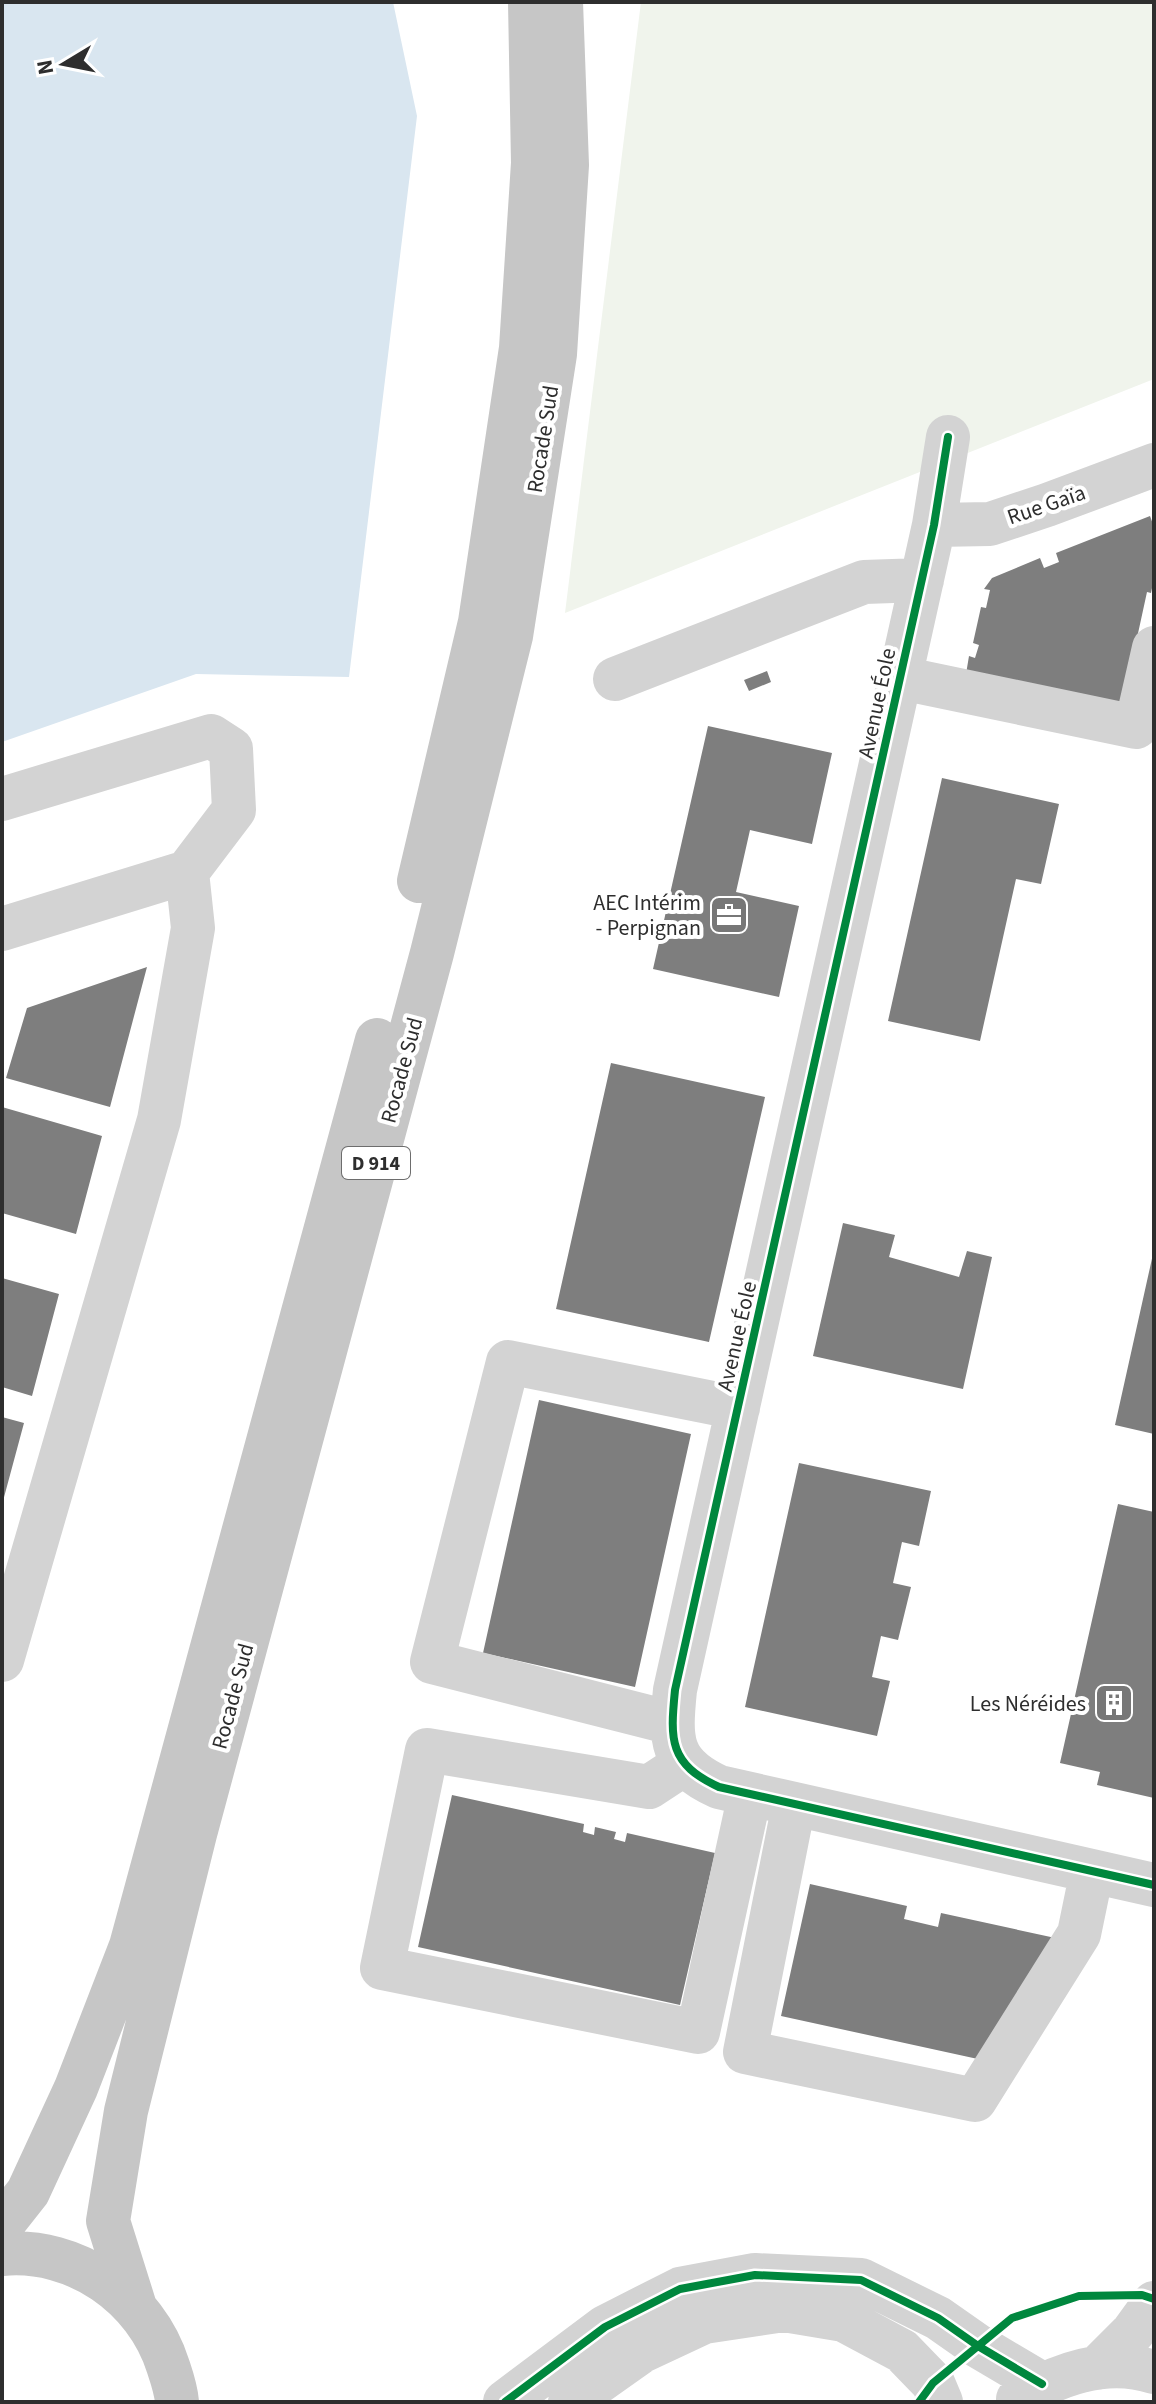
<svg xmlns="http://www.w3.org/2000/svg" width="1156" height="2404" viewBox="0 0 1156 2404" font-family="'Source Sans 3',sans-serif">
  <rect width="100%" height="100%" fill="#fff"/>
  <path fill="#f0f4ec" d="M 641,2 L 1154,2 L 1154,379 L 565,613 Z"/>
  <path fill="#d9e6f0" d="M 2,2 L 393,2 L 417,116 L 349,677 L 196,674 L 2,742 Z"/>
  <path fill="#7e7e7e" d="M 1150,516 L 1154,527 L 1154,578 L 1151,593 L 1147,592 L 1132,661 L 1123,716 L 965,680 L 969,656 L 975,658 L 979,645 L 973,643 L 981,607 L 986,608 L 990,590 L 984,589 L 992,578 L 1040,558 L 1044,568 L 1059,562 L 1056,553 Z
    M 767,671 L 771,682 L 749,691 L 744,680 Z
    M 708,726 L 832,753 L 812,844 L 750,830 L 736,892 L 799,906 L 779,997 L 653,969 Z
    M 942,778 L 1059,804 L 1041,884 L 1016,879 L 980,1041 L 888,1021 Z
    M 147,967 L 110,1107 L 6,1078 L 27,1008 Z
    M 611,1063 L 765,1097 L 709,1342 L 556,1309 Z
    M 2,1107 L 102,1136 L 76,1234 L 2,1213 Z
    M 843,1223 L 895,1235 L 889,1257 L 959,1277 L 967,1251 L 992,1257 L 963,1389 L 813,1356 Z
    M 1153,1254 L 1154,1254 L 1154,1434 L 1115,1425 Z
    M 2,1278 L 59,1294 L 32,1396 L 2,1387 Z
    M 539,1400 L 691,1434 L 635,1687 L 483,1653 Z
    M 2,1417 L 24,1423 L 3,1501 L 2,1501 Z
    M 799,1463 L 931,1491 L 919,1546 L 902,1542 L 893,1583 L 911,1587 L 898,1640 L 881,1636 L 872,1677 L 890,1681 L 877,1736 L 745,1707 Z
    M 1118,1504 L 1154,1512 L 1154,1798 L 1097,1785 L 1100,1772 L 1060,1763 Z
    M 452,1795 L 584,1824 L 583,1832 L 594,1835 L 595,1827 L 616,1832 L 614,1839 L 625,1842 L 627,1833 L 715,1853 L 680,2005 L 418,1947 Z
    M 810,1884 L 907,1906 L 904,1919 L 938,1927 L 941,1913 L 1060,1939 L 987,2061 L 781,2016 Z"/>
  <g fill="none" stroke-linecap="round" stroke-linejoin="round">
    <path stroke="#d3d3d3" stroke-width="44" d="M 948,437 L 934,525 L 675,1690 C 670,1740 669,1764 719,1787 L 1154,1885
      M 934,525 L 990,524 L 1047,505 L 1154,465
      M 901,678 L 1136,727 L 1154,648
      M 615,679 L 864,582 L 922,580
      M 2,799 L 211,736 L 231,749 L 234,810 L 187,872 L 2,929
      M 2,1660 L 159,1120 L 193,928 L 187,872
      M 672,1723 L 432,1662 L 508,1362 L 738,1408
      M 684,1764 L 649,1787 L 427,1750 L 382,1968 L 698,2032 L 750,1794
      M 794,1804 L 745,2052 L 975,2100 L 1079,1934 L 1092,1871
      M 1097,2368 L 1133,2332 L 1154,2303
      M 1018,2399 C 1058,2374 1107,2357 1154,2372
      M 505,2402 L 605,2327 L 680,2289 L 755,2275 L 861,2280 L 938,2318 L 978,2346 L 1042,2384
      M 570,2402 L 642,2351 L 704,2322 L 784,2310 L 844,2320 L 902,2351 L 933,2383 L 941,2402"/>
    <path stroke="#c6c6c6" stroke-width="44" d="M 419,881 L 480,622 L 521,348 L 533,163 L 530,2
      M 2,2225 L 28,2192 L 76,2088 L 131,1946 L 377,1040
      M 2,2254 C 75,2247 146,2296 168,2366 C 172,2378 176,2389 177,2402
      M 135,2307 L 108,2221 L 126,2111 L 195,1834 L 432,953 L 511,636 L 555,354 L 567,165 L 561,2"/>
    <g stroke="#fff" stroke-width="13">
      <path id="cycleway" d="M 948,437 L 934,525 L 675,1690 C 670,1740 669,1764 719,1787 L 1154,1885
        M 505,2402 L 605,2327 L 680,2289 L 755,2275 L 861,2280 L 938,2318 L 978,2346 L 1042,2384
        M 919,2402 L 933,2383 L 1012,2318 L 1079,2296 L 1142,2295 L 1154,2299"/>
    </g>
    <use href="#cycleway" stroke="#00873e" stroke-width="8"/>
  </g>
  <defs>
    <g id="office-square" transform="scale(2)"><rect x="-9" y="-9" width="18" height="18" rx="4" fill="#777" stroke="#fff"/><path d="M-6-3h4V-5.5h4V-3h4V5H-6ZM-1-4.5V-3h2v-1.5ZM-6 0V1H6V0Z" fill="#fff"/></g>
    <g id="building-square" transform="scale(2)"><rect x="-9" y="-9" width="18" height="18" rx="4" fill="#777" stroke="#fff"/><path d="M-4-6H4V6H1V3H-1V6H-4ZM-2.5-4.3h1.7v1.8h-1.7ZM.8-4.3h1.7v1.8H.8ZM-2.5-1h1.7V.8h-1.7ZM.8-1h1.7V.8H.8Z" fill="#fff"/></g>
  </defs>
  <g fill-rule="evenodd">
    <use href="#office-square" x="729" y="915"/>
    <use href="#building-square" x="1114" y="1703"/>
  </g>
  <g text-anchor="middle" stroke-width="8" stroke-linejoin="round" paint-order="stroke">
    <rect fill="#fff" stroke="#6d6d6d" stroke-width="2" x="342" y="1147" width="68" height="32" rx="6"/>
    <g font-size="20" font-weight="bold" fill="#2e2e2e">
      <text x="376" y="1170">D 914</text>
    </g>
    <g font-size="22" fill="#2e2e2e" stroke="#fff">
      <text transform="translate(542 439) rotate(-81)" y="8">Rocade Sud</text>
      <text transform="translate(1046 504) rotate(-19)" y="8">Rue Gaïa</text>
      <text transform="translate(876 703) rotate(-78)" y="8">Avenue Éole</text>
      <text transform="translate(401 1070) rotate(-75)" y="8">Rocade Sud</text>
      <text transform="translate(736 1336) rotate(-77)" y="8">Avenue Éole</text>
      <text transform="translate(232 1696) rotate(-75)" y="8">Rocade Sud</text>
    </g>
    <g font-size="22" fill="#2e2e2e" stroke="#fff" text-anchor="end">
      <text x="701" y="910">AEC Intérim<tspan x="701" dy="25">- Perpignan</tspan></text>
      <text x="1086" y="1711">Les Néréides</text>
    </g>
  </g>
  <rect width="1156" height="2404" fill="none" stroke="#2e2e2e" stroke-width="8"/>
  <g transform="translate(64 64) rotate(260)" stroke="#ffffff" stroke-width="6" paint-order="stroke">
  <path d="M0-6L14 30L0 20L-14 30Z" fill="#2e2e2e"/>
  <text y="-12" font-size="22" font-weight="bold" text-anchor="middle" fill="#2e2e2e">N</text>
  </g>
</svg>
